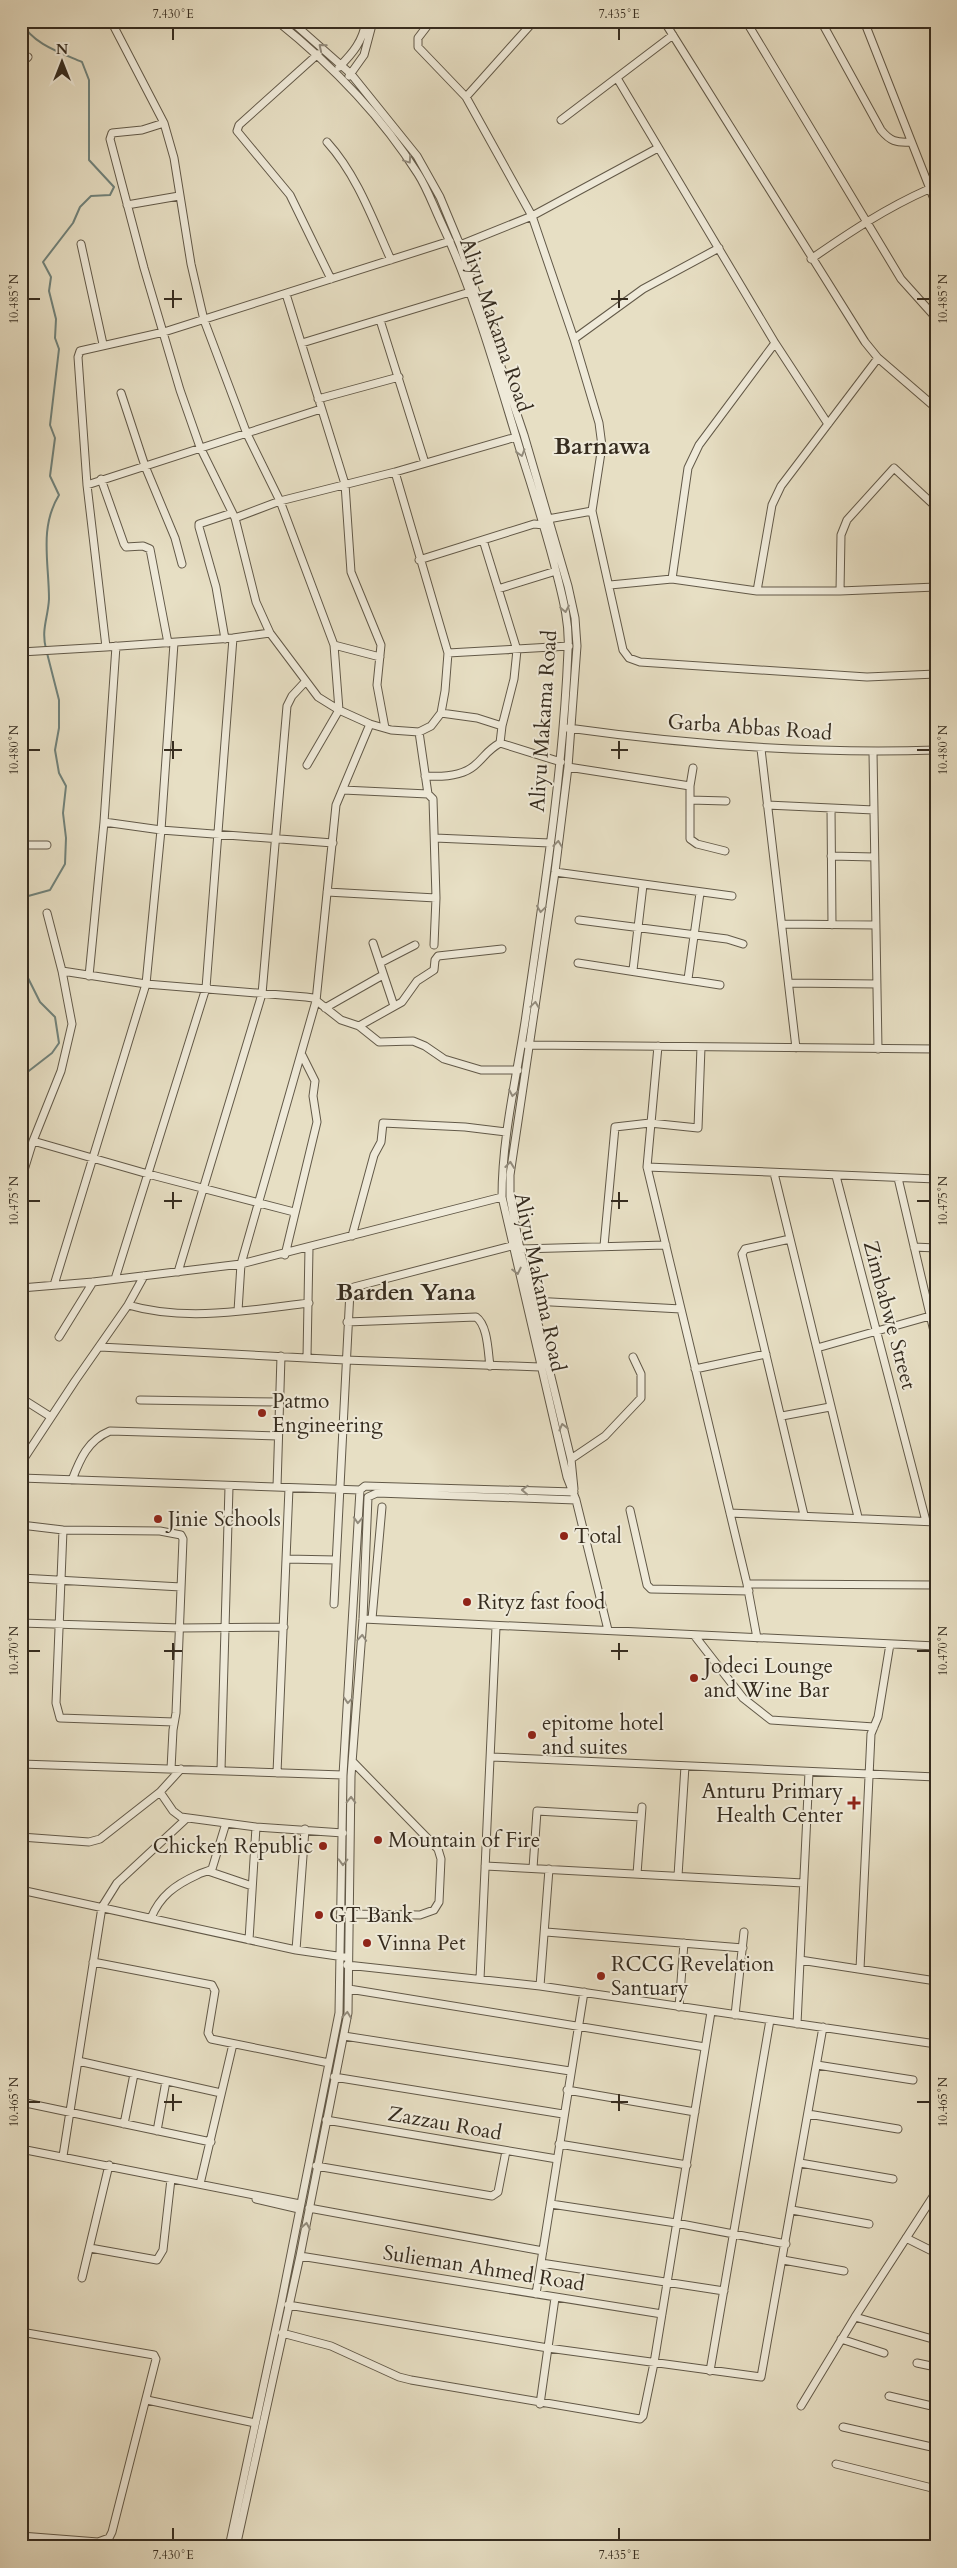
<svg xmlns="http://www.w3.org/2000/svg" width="957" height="2568" viewBox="0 0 957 2568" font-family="Cardo,serif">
  <rect width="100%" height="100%" fill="#e7dfc4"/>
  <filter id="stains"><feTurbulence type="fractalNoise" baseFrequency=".004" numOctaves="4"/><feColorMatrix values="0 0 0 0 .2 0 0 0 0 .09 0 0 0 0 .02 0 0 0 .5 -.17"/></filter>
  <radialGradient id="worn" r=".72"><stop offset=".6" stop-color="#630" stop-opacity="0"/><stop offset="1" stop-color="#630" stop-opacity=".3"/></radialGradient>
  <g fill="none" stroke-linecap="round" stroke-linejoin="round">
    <path stroke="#70827b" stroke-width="2" d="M 21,22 C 33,44 59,52 82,62 L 89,80 L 89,160 L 114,187 L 110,195 L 91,196 L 80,207 L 73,223 L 43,262 L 51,277 L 49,291 L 56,319 L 55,338 L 59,349 L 50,425 L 55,438 L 50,476 L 59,495 C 39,528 49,562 49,599 C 48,618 41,629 46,649
      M 21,898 L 50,890 L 65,864 L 66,838 L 63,813 L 66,786 L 59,773 L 55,750 L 59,728 L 59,700 L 47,653
      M 21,973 L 28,978 L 40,1002 L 55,1017 L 59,1043 L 52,1053 L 21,1077"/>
    <g stroke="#625948" stroke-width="9">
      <path id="minor" d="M 111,21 L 164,123 L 174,158 L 191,264 L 204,320 L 247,434 L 280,501 L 334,645 L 339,710 L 307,765
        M 277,21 C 332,65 380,114 418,174 C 427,188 433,205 440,220 C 475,294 497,375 521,453 C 533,490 544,526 554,563 C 561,592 570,620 568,650 C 563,775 543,898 525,1022 C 516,1080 502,1138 502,1197 L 567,1477 L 576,1500 L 608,1630
        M 291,21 L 351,74 L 417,156 L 440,197 L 460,245 L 524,435 L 568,586 L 575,618 L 577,646 L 568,767 L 555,872 L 510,1175 L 510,1197 L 520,1249 L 571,1459 L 574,1489
        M 431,21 L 418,38 L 418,47 L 466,97 L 532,216 L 574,339 L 599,423 L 602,446 L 592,511 L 623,650 L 629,658 L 640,662 L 867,677 L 936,674
        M 664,21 L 865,342 L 878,358 L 936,408
        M 746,21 L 901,279 L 936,318
        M 821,21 L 881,130 C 890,141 896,143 911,142
        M 864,21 L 936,204
        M 318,54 L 239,125 L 237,131 L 290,195 L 331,279
        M 21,63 L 28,57
        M 339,67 C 353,53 363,41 366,21
        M 349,76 L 364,55 L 373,21
        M 617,78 L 775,343 L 828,424
        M 466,97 L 534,21
        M 561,120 L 673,35
        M 164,123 L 142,130 L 112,133 L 110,139 L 144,268 L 180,390 L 200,447 L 235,518 L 256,602 L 270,633 L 318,697 L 339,710 L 370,724 L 391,730 L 419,732 L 431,726 L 441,713 L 445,691 L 448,653 L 395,472
        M 327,142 C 357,175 373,220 391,260
        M 127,205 L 179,196
        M 81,244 L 103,344
        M 460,245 L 532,216 L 658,148
        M 811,259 C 850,232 886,208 929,189
        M 286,294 L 345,484 L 351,572 L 381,645 L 377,685 L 385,728
        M 380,320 L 425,463
        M 574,339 L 643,289 L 719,248
        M 302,343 L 470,292
        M 121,393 L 145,466 L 175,538 L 182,564
        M 318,399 L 399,377
        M 101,479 L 124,544 L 126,547 L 143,546 L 150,549 L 168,643
        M 87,485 L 321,409
        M 235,518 L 280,501 L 395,472 L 516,437
        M 548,519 L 592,511
        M 483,540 L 517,650 L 514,679 L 502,726 L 500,743
        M 419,560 L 534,524 L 544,525
        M 672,579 L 688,468 L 699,445 L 775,343
        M 610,585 L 672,579 L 757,591 L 840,591 L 936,587
        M 498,589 L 556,571
        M 757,591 L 772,505 L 781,486 L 878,358
        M 840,591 L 841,535 L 847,520 L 894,468 L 936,507
        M 225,639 L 216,587 L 199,527 L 199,524 L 232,513
        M 334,645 L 380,657
        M 106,647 L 233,638 L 270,633
        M 21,652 L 106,647 L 87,485 L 78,357 L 80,351 L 164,332 L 450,241
        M 448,653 L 569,646
        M 441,713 L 477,718 L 502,726
        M 568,728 C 690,745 813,754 936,750
        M 419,732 L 428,794
        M 500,743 L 561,762
        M 761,749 L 796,1048
        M 873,752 L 878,1049
        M 568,767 L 690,786
        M 693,768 L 690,786 L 690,839 L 697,844 L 725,851
        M 425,776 C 440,777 462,776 474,766 C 485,757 486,751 500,743
        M 343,790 L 428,794 L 433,799 L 436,898 L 434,945
        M 690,800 L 726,801
        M 767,805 L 874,810
        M 831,808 L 832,925
        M 104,822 L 161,830 L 333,843
        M 435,838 L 550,843
        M 21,845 L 47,845
        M 831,856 L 874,857
        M 555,872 L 732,896
        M 327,892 L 436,898
        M 579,920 L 727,939 L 743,944
        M 782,924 L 876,925
        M 373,943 L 394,1006
        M 380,963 L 415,945
        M 578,963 L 720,985
        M 633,970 L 643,885
        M 62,971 L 146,984 L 306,997 L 313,998 L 341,1020 L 359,1026 L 379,1042 L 413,1041 L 425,1046 L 444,1059 L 481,1070 L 518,1070
        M 89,976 L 104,822 L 116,646
        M 688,979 L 700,893
        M 789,983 L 877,984
        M 325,1008 L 383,975
        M 359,1026 L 402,1002 L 417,981 L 434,970 L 435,960 L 438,956 L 502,949
        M 527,1045 L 936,1049
        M 658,1046 L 647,1167 L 747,1584 L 757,1638
        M 33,1141 L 148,1174 L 294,1212
        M 647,1167 L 936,1179
        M 774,1173 L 858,1517
        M 836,1176 L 926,1521
        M 898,1178 L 936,1340
        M 21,1180 L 33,1141 L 61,1071 L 72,1024 L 62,971 L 47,913
        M 352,1236 L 374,1155 L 381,1142 L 383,1123 L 465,1127 L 506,1132
        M 790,1239 L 745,1249 L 742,1254 L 804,1515
        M 604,1246 L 615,1127 L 650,1123 L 698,1128 L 701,1047
        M 914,1247 L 936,1248
        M 520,1249 L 666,1245
        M 285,1255 L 317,1122 L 313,1096 L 315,1081 L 302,1055
        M 178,1272 L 262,994 L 287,706 L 292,696 L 305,682
        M 115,1279 L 206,988 L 233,638
        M 54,1285 L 146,984 L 161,830 L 174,643
        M 21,1288 L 93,1282 L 241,1264 L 502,1197
        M 533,1301 L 681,1309
        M 128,1305 C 186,1322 250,1310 309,1303
        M 238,1311 L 241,1264 L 316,1001 L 336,805 L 370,724
        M 347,1322 L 476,1317 C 488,1325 488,1353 490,1366
        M 59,1337 L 93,1282
        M 100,1347 L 345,1360 L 540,1367
        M 817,1348 L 930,1316
        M 307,1357 L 309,1248
        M 695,1369 L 766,1354
        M 21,1398 L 51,1417
        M 140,1400 L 279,1402
        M 782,1416 L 830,1407
        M 571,1459 L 605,1436 L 641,1398 L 641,1374 L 633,1357
        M 21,1463 L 75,1381 L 128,1305 L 144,1276
        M 21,1478 L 360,1490
        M 72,1480 C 80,1459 88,1440 110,1431 L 278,1436
        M 277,1487 L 281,1356
        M 630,1510 L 647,1585 L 651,1589 L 749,1591
        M 730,1513 L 936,1522
        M 21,1525 L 63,1530 L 160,1531 L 181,1535 L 183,1539 L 176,1713 L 173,1730 L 171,1769
        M 63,1530 L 56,1703 L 60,1718 L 174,1722
        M 286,1559 L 336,1560
        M 21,1578 L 181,1587
        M 747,1584 L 936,1585
        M 334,1604 L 350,1291 L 354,1287 L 511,1246
        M 363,1619 L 936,1646
        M 372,1619 L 382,1507
        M 21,1623 L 180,1628 L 284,1627
        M 694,1635 L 743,1698 L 771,1720 L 874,1727
        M 491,1757 L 936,1777
        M 21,1764 L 343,1775
        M 221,1770 L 229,1487
        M 277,1773 L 289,1488
        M 160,1792 L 173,1811 L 181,1817 L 256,1827 L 343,1833
        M 21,1837 L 89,1842 L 100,1839 L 160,1792 L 181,1769
        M 485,1866 L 803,1883
        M 533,1868 L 537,1811 L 641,1817
        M 208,1871 L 252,1886
        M 637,1874 L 642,1807
        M 678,1876 L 685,1766
        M 21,1890 L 296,1950 L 344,1957
        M 351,1914 L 420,1915 L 434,1910 L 439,1902 L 441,1859 L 438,1849 L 353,1762
        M 151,1918 C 160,1896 175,1885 197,1875 C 202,1872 207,1872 212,1869 L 226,1823
        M 546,1932 L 743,1948
        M 249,1940 L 256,1827
        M 296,1950 L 305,1829
        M 800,1960 L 936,1981
        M 93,1962 L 212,1985 L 215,1991 L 208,2033 L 211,2039 L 329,2063
        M 347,1965 L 540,1986 L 936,2044
        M 860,1969 L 871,1734 L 878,1717 L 890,1644
        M 480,1979 L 496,1627
        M 540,1986 L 549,1869
        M 349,1989 L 705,2047
        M 679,2007 L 684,1943
        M 735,2015 L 744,1932
        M 797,2024 L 809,1772
        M 344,2036 L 570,2071
        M 78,2061 L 221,2093
        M 817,2065 L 913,2080
        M 334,2077 L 563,2114
        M 567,2090 L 695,2112
        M 21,2102 L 211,2142
        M 808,2114 L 898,2129
        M 326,2120 L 557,2159
        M 124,2124 L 134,2074
        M 157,2131 L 166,2081
        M 559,2144 L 687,2165
        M 21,2149 L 300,2204
        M 63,2156 L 102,1907 L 117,1883 L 187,1818
        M 800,2163 L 893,2179
        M 316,2166 L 492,2196 L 498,2192 L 506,2151
        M 200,2184 L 233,2044
        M 256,2199 L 299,2209
        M 551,2204 L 676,2223 L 786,2244
        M 309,2208 L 543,2251
        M 792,2210 L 869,2224
        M 906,2238 L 936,2253
        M 90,2248 L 157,2260 L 163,2250 L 171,2179
        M 300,2256 L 662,2314
        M 783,2260 L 844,2271
        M 541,2263 L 724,2291
        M 82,2278 L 109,2165
        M 536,2294 L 584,1992
        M 288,2305 L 548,2348 L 761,2377 L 823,2027
        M 855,2317 L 936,2340
        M 21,2332 L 154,2355 L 156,2359 L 112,2532 L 109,2538 L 98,2542 L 21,2536
        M 282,2333 L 331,2346 L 399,2377 L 411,2380 L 640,2419 L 643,2416 L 654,2363 L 711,2012
        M 841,2339 L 884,2353
        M 917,2363 L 936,2367
        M 710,2371 L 770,2020
        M 889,2396 L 936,2407
        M 147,2400 L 255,2423
        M 540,2404 L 555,2298
        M 801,2406 L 855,2317 L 936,2192
        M 843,2427 L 936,2448
        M 836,2464 L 936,2489
        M 229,2547 L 281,2304 L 339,2013 L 343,1775 L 360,1490 L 365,1486 L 574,1492
        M 236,2547 L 300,2256 L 348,2013 L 351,1776 L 363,1619 L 368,1497 L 377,1493 L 576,1500"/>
    </g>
    <use href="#minor" stroke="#efead9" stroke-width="7"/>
  </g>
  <defs><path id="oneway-chevron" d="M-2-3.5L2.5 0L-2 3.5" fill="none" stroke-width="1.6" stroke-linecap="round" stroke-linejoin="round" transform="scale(1.25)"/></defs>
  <g stroke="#928b7c">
    <use href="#oneway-chevron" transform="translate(322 47) rotate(-140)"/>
    <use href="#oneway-chevron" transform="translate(408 160) rotate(56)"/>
    <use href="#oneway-chevron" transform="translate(521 453) rotate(73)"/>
    <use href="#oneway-chevron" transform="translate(565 609) rotate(79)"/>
    <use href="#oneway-chevron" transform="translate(558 844) rotate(-83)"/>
    <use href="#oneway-chevron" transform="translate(541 909) rotate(98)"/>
    <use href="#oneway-chevron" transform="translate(535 1005) rotate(-82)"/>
    <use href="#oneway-chevron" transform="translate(513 1093) rotate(101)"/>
    <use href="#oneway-chevron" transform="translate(510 1165) rotate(-84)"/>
    <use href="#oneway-chevron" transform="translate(517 1271) rotate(77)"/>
    <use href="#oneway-chevron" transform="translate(563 1427) rotate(-104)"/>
    <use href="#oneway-chevron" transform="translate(525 1490) rotate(-178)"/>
    <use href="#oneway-chevron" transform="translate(358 1520) rotate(93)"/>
    <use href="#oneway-chevron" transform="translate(362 1638) rotate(-86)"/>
    <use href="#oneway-chevron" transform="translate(348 1700) rotate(94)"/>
    <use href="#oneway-chevron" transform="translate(351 1800) rotate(-89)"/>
    <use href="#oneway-chevron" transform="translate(343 1862) rotate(91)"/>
    <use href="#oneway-chevron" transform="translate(347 2015) rotate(-83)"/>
    <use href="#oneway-chevron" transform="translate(306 2226) rotate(-80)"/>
  </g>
  <path fill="none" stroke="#362c1f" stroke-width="2" d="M 173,28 L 173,40M 619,28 L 619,40M 173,290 L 173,308M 619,290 L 619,308M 28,299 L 40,299M 164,299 L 182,299M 611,299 L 628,299M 917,299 L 930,299M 173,741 L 173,759M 619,741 L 619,759M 28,750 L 40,750M 164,750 L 182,750M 611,750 L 628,750M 917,750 L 930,750M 173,1192 L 173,1209M 619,1192 L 619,1209M 28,1201 L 40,1201M 164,1201 L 182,1201M 611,1201 L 628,1201M 917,1201 L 930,1201M 173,1643 L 173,1660M 619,1643 L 619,1660M 28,1651 L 40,1651M 164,1651 L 182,1651M 611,1651 L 628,1651M 917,1651 L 930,1651M 173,2094 L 173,2111M 619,2094 L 619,2111M 28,2102 L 40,2102M 164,2102 L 182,2102M 611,2102 L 628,2102M 917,2102 L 930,2102M 173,2528 L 173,2540M 619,2528 L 619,2540"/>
  <g fill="#8f2418" stroke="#efead9" stroke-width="2">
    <circle cx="262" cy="1413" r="5"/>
    <circle cx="158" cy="1519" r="5"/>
    <circle cx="564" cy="1536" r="5"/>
    <circle cx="467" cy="1602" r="5"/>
    <circle cx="694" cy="1678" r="5"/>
    <circle cx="532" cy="1735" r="5"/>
    <path d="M851.5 1795.5h5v5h5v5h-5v5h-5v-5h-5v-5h5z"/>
    <circle cx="378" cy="1840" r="5"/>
    <circle cx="323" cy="1846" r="5"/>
    <circle cx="319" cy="1915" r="5"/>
    <circle cx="367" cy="1943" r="5"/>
    <circle cx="601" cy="1976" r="5"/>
  </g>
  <g text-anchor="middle" stroke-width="4" stroke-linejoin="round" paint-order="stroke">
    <g font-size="21" fill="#362c1f" stroke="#efead9">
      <text transform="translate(496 325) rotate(71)" y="7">Aliyu Makama Road</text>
      <text transform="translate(543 721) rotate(-86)" y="7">Aliyu Makama Road</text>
      <text transform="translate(750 727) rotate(4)" y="7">Garba Abbas Road</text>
      <text transform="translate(540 1282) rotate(78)" y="7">Aliyu Makama Road</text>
      <text transform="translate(890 1315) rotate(75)" y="7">Zimbabwe Street</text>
      <text transform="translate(445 2123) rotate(10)" y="7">Zazzau Road</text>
      <text transform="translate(484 2268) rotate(9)" y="7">Sulieman Ahmed Road</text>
    </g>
    <g font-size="21" fill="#362c1f" stroke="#efead9" text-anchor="start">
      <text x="272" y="1408">Patmo<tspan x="272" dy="24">Engineering</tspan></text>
      <text x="168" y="1526">Jinie Schools</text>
      <text x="574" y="1543">Total</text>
      <text x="477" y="1609">Rityz fast food</text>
      <text x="704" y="1673">Jodeci Lounge<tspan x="704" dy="24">and Wine Bar</tspan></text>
      <text x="542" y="1730">epitome hotel<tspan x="542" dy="24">and suites</tspan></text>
      <text x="843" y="1798" text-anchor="end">Anturu Primary<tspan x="843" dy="24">Health Center</tspan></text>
      <text x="388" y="1847">Mountain of Fire</text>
      <text x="313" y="1853" text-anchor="end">Chicken Republic</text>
      <text x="329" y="1922">GT Bank</text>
      <text x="377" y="1950">Vinna Pet</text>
      <text x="611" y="1971">RCCG Revelation<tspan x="611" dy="24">Santuary</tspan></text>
    </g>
    <g font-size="24" font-weight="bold" fill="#362c1f" stroke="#efead9">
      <text x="602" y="454">Barnawa</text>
      <text x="406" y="1300">Barden Yana</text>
    </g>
  </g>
  <rect width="957" height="2568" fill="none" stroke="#e7dfc4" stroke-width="55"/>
  <g transform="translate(62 62)" stroke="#efead9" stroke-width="4" paint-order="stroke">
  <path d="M0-4L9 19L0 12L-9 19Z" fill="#362c1f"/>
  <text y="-8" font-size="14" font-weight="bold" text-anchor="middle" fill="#362c1f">N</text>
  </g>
  <rect x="28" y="28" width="902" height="2512" fill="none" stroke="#362c1f" stroke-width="2"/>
  <g font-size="12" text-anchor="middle" fill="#362c1f">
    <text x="173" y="18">7.430°E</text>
    <text x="619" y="18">7.435°E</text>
    <text transform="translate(14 299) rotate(-90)" y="4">10.485°N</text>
    <text transform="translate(943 299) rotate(-90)" y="4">10.485°N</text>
    <text transform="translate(14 750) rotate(-90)" y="4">10.480°N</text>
    <text transform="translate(943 750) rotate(-90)" y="4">10.480°N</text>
    <text transform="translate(14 1201) rotate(-90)" y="4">10.475°N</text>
    <text transform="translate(943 1201) rotate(-90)" y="4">10.475°N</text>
    <text transform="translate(14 1651) rotate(-90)" y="4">10.470°N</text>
    <text transform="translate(943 1651) rotate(-90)" y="4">10.470°N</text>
    <text transform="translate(14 2102) rotate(-90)" y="4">10.465°N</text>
    <text transform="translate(943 2102) rotate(-90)" y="4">10.465°N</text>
    <text x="173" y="2559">7.430°E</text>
    <text x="619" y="2559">7.435°E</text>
  </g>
  <rect width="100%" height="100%" filter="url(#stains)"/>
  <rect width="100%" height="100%" fill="url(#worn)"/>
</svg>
